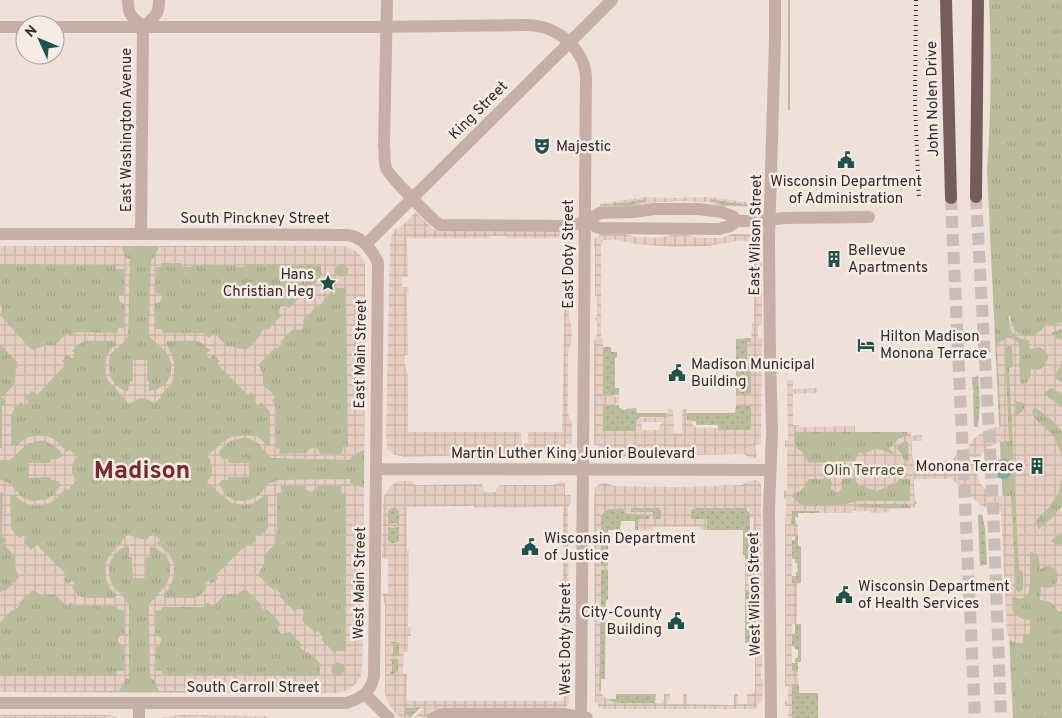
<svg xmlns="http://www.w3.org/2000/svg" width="1062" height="718" viewBox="0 0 1062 718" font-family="Overpass,sans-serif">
  <defs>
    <pattern id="grass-dots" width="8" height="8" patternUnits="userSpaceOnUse" patternTransform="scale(1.25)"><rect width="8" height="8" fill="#b9bd9c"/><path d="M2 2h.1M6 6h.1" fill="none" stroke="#a0a286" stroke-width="1.8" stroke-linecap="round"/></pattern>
    <pattern id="park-tufts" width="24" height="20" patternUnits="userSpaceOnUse" patternTransform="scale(1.25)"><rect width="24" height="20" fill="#b9bd9c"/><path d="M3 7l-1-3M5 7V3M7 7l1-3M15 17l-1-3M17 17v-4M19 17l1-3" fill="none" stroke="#a0a286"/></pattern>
    <pattern id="plaza-grid" width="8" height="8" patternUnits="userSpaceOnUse" patternTransform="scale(1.25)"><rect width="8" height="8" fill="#e6cfc2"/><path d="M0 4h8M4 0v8" fill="none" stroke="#c6b2a7"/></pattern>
    <pattern id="water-ripples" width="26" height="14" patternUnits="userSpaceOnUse" patternTransform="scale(1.25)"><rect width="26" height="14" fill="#7caaa2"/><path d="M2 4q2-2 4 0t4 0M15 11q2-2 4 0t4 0" fill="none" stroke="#668a84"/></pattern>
  </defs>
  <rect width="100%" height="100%" fill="#efe1da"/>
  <path fill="url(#grass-dots)" d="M 788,0 L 790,0 L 790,110 L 788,110 Z
    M 710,198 L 734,203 L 742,203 L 742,205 L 723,205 L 709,201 Z
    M 645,199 L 645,202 L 632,205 L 613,205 L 612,203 L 621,203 Z
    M 752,338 L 751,342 L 747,342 L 747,364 L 751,364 L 751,395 L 736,395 L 736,339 Z
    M 603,347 L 611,347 L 611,352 L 617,352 L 617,357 L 615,358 L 615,388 L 619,388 L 619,395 L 603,395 Z
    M 978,375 L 980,402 L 978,427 L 974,427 L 973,393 L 974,393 L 974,391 L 973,391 L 972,377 L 976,377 Z
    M 603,405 L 619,405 L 619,408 L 622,409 L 622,410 L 626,410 L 626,409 L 636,408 L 637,413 L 667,413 L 667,417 L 640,417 L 636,421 L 636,431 L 603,431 Z
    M 736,406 L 751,406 L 751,430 L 718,430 L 718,425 L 696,425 L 696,422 L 695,421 L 687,421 L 687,413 L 735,413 Z
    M 747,507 L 747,511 L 750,512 L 750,552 L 755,552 L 755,556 L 745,560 L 745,556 L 743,555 L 743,530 L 707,530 L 707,519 L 691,519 L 691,509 L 696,509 L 696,508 Z
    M 390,508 L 397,508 L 399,510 L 399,525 L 397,525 L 397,523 L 391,523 L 390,524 L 388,524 L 388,510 Z
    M 623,508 L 625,513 L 650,515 L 650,519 L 639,519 L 638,530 L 635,530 L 635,521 L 621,521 L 620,530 L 608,530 L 608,565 L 601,565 L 601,515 L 608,509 Z
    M 631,508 L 659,508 L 661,510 L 661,519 L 653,519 L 653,512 L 631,512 Z
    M 791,511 L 819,511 L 819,513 L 798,513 L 798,517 L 795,517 L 796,524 L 791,524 Z
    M 982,514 L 985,528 L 987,564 L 986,565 L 985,565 L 980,566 L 978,515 Z
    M 388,526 L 390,526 L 391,528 L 396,528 L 397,527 L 399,527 L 399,541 L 397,543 L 390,543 L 388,541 Z
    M 795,536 L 798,536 L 798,546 L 801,546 L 801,583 L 792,584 L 792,576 L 796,576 L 796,572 L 798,571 L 797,563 L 795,563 L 795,559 L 792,559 L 792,540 L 795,540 Z
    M 601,570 L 608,570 L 608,600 L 606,600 L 605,679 L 601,679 L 601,691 L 599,690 Z
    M 745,590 L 750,590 L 750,600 L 755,600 L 755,642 L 745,643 Z
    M 795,624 L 801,624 L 801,662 L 798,662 L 798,672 L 792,672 L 792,663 L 795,663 L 795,658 L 798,658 L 798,650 L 795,649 L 794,646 L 792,646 L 792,634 L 795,634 Z
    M 391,641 L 397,642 L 399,644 L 399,656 L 390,656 Z
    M 390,659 L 398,659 L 398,672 L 396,674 L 390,674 L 389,672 L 392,672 L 392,662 L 390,661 Z
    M 792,683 L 799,684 L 799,693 L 818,693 L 818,718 L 792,718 Z
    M 616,694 L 656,694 L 655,703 C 642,703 617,706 606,699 L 616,699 Z
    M 421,707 L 410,718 L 405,714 L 405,708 Z"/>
  <path fill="url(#park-tufts)" d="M 989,0 L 1062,0 L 1062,718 L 1013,718 L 987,170 C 991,114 992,57 989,0 Z
    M 0,246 L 343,246 C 357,251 364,255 365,270 L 364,488 L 362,669 C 360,684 349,691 335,693 L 0,692 Z
    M 794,432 L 911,432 L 915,508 L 792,510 Z"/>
  <path fill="url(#plaza-grid)" fill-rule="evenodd" d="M 645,197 L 678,198 L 711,197 L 743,202 L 756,201 L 757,207 L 721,206 L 707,202 L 678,201 L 648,203 L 631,207 L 600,207 L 600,204 ZM 645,199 L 645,202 L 632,205 L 613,205 L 613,203 L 621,203 ZM 710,199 L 734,203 L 741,203 L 742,205 L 723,205 L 710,202 Z
    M 416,212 L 433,229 L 438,230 L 567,231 L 567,237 L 570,238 L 569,315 L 572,330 L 571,343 L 568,353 L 568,413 L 569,417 L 572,422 L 572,444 L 566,444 L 565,456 L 557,457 L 543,453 L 405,457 L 395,455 L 388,450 L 387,448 L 386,436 L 390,245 L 391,237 L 396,228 L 398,230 ZM 490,236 L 506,236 L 506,238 L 563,238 L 563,256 L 566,262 L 565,267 L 562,432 L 528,432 L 528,443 L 522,444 L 521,432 L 408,432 L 408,376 L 404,361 L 405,355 L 408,355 L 407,294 L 409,294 L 408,287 L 402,287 L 402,277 L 408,277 L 407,238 L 490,238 Z
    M 603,233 L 622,233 L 636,237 L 659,238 L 671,235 L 687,235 L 699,238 L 722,238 L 732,234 L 757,234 L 757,240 L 762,240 L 762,324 L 758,326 L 758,337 L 762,338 L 761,444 L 755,445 L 757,458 L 750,458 L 744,454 L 608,457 L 600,455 L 599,445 L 594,445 L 594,341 L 596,339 L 597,331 L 597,322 L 595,319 L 595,318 L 597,316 L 597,297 L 595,295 L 595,249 L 594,243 L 595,238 L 599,238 L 599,235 ZM 612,239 L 636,244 L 675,247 L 708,246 L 742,240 L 743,241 L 752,241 L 754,243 L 754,322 L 752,323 L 751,342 L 747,342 L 747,364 L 751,364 L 751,394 L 736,395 L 736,406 L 751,406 L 751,430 L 718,430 L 718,428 L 697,428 L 697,427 L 695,427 L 692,424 L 693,421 L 687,420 L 687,409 L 682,409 L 682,433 L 674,433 L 673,409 L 668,409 L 667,417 L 639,418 L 636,421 L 636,431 L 603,431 L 603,405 L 615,405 L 615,404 L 619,403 L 619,397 L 615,397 L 614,395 L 603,394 L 603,338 L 601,338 L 601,243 L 603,242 L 603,240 L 612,240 ZM 641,422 L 662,422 L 662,423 L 659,426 L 659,430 L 642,430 Z
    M 0,246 L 121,247 L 127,259 L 130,259 L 128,336 L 125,341 L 116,349 L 111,354 L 109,360 L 109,370 L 111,378 L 115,384 L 123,390 L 128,391 L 130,381 L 133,381 L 133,360 L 147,360 L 147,381 L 149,382 L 149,391 L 156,390 L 164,385 L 167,382 L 171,374 L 171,363 L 167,353 L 164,350 L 153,340 L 150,337 L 149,332 L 151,259 L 153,259 L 159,247 L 343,246 L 351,248 L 360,255 L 365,263 L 365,270 L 364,450 L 352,456 L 350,460 L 272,458 L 268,455 L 259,444 L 249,438 L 243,438 L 230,441 L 222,448 L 219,453 L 222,459 L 228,459 L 228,463 L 249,463 L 249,477 L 228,477 L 228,480 L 222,480 L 219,484 L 226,496 L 234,500 L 242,501 L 252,499 L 260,494 L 268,484 L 278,480 L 350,479 L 350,483 L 364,488 L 362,669 L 361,675 L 359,679 L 351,688 L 342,692 L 335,693 L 159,691 L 153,679 L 150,678 L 149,605 L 151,602 L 167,584 L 170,575 L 170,564 L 167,557 L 164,554 L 157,549 L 151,546 L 150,547 L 149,557 L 146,557 L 146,578 L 133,578 L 132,557 L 129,557 L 129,547 L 127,546 L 120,549 L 113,557 L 110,562 L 109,568 L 109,575 L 112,585 L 126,600 L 129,606 L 129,679 L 126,679 L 119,691 L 0,692 L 0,675 L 117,675 L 117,671 L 124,671 L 124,646 L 119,643 L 118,639 L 120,636 L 124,634 L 124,610 L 117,609 L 117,606 L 75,606 L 71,602 L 67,606 L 54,594 L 43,595 L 38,593 L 33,590 L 19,603 L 20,605 L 14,611 L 12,610 L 0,622 L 0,593 L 3,590 L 5,591 L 19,577 L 15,568 L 15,556 L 3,544 L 7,540 L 2,536 L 3,493 L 0,492 L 0,480 L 5,481 L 10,484 L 21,496 L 28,500 L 33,501 L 47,499 L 53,495 L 61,485 L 58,481 L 51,480 L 51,477 L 29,478 L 29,463 L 50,463 L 51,459 L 58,459 L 63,455 L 58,449 L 49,443 L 45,441 L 37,441 L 27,444 L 10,460 L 0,460 L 0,448 L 2,448 L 2,406 L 6,402 L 2,397 L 14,385 L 15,371 L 18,366 L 17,364 L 18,363 L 0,344 L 0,304 L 2,308 L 0,315 L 32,350 L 46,345 L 55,345 L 67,333 L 71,336 L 75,332 L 117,333 L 118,328 L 124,328 L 125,304 L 121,303 L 119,300 L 119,296 L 124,294 L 124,269 L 116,269 L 116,265 L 0,264 ZM 162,263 L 181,263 L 182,267 L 192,267 L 192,265 L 236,265 L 236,267 L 246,267 L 246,264 L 290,264 L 290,266 L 298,266 L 299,264 L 321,264 L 321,272 L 323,274 L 310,288 L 308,286 L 302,293 L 303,294 L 289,308 L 284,305 L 280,307 L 279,313 L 281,316 L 268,330 L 265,328 L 260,333 L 261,335 L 246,350 L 226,345 L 214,333 L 209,338 L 204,333 L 163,333 L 162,329 L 155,329 L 155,304 L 160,302 L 162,298 L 161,295 L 156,293 L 156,267 L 162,267 ZM 340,264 L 345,264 L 348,269 L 348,274 L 342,277 L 338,276 L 335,272 L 335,268 ZM 336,286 L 338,288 L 346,288 L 348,447 L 343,447 L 342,454 L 320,454 L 318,449 L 314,448 L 309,449 L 307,453 L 279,454 L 280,449 L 276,448 L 276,406 L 272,401 L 276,396 L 263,385 L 263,375 L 259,364 L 275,348 L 276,349 L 282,344 L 280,342 L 293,329 L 301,330 L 304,326 L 303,320 L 317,306 L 318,307 L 323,302 L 323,301 ZM 85,341 L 115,341 L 115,345 L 110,350 L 107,356 L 105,362 L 105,370 L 107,379 L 129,404 L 137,399 L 141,398 L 147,399 L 155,403 L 161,397 L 160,396 L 171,384 L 173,378 L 175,366 L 172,355 L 167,345 L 167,341 L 197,341 L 203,344 L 210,350 L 207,353 L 208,357 L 209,358 L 214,355 L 220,361 L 217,364 L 248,395 L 251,392 L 257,398 L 254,400 L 255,404 L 258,405 L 261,402 L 270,412 L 270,445 L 267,445 L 258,437 L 249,435 L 234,436 L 227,439 L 207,456 L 210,459 L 212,469 L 212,475 L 207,482 L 231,503 L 243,505 L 254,503 L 265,495 L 268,495 L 268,528 L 260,536 L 256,534 L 254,536 L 256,540 L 250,546 L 248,544 L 237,554 L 216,575 L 218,578 L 211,584 L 208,581 L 205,582 L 204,584 L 207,588 L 198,597 L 194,598 L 164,598 L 164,594 L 168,590 L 173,579 L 174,571 L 174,564 L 170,555 L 157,543 L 160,540 L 153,533 L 147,539 L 141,539 L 132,536 L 129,533 L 121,542 L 122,543 L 117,547 L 109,556 L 105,566 L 106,577 L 109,587 L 115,594 L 115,598 L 85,598 L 79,596 L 72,588 L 75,584 L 74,582 L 72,581 L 68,584 L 63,580 L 67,575 L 37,545 L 31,550 L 24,542 L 26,539 L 27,537 L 23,535 L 20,538 L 11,529 L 10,495 L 14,495 L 23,502 L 29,505 L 36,506 L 42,505 L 49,503 L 54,500 L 66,488 L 68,490 L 77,480 L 72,473 L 72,468 L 73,463 L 77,457 L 70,450 L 67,452 L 54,439 L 46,436 L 37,436 L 29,437 L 22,441 L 16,446 L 11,446 L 11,415 L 15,408 L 21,402 L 24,405 L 27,404 L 28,401 L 25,398 L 32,391 L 37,395 L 65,365 L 62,361 L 67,355 L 72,358 L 74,357 L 75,353 L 72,351 L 79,344 ZM 281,486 L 305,486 L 307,490 L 311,492 L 315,490 L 318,486 L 341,486 L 342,493 L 346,493 L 346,651 L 337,651 L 334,653 L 321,639 L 323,637 L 318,631 L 315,633 L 302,620 L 304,614 L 303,610 L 301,609 L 298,609 L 294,611 L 279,596 L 281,594 L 275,588 L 273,590 L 258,575 L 264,564 L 264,555 L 275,544 L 277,528 L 277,493 L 281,493 ZM 245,589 L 261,604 L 260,605 L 265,611 L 267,609 L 280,623 L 278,628 L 280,633 L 282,634 L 290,632 L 302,645 L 300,647 L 306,653 L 308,652 L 322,665 L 320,667 L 320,676 L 244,675 L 244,674 L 237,674 L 237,675 L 193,675 L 192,674 L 185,674 L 185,676 L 162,675 L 162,671 L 156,671 L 156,647 L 160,644 L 161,641 L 161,638 L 156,635 L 155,611 L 161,610 L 162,607 L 204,607 L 208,602 L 213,607 L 225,594 L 237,594 ZM 337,662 L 343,664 L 345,668 L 344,672 L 339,676 L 334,675 L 331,671 L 332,666 Z
    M 1011,315 L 1011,321 L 1014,329 L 1017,333 L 1023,336 L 1030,336 L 1035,335 L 1043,329 L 1045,323 L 1053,326 L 1062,322 L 1062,329 L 1051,333 L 1055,337 L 1062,340 L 1062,361 L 1061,363 L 1062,364 L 1056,373 L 1055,378 L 1062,382 L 1062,394 L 1052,388 L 1049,389 L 1044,394 L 1062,407 L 1062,432 L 1053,421 L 1040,411 L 1034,407 L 1032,412 L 1034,418 L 1044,427 L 1054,437 L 1060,450 L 1062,459 L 1062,477 L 1058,494 L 1049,507 L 1038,518 L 1036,522 L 1038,527 L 1039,529 L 1054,516 L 1062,506 L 1062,532 L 1051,541 L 1057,545 L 1062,544 L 1062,610 L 1058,612 L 1054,605 L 1050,602 L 1047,601 L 1040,600 L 1041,587 L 1048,588 L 1052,587 L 1056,584 L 1058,575 L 1057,571 L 1052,567 L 1046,566 L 1040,569 L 1039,557 L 1037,554 L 1030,552 L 1030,585 L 1029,592 L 1027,595 L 1022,599 L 1012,597 L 1013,611 L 1015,614 L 1022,619 L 1030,620 L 1030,634 L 1023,634 L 1023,643 L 1016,643 L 1010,640 L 1007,633 L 1001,512 L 991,510 L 980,505 L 969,494 L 965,488 L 957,484 L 952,479 L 913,479 L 914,501 L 917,501 L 917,504 L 915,504 L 915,508 L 911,508 L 908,504 L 859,504 L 856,505 L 857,507 L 890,508 L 890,512 L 870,513 L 870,511 L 853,511 L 853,513 L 819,513 L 819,511 L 792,511 L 791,524 L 798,524 L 798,536 L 792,537 L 792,583 L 797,583 L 797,624 L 792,624 L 792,671 L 798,672 L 799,684 L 792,684 L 792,718 L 788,718 L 789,706 L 785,706 L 785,701 L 788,701 L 788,687 L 785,686 L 785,528 L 786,508 L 786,499 L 784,498 L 784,491 L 787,490 L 787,448 L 785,447 L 785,440 L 788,440 L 787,380 L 793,380 L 793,389 L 818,388 L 817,393 L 793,394 L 793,425 L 799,425 L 799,427 L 855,426 L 855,432 L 794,432 L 793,446 L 801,451 L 809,463 L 854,461 L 860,452 L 862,454 L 875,449 L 883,450 L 893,455 L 894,453 L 889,449 L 890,447 L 897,440 L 904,436 L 907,436 L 907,432 L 911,432 L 911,436 L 922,435 L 922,441 L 911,441 L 912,461 L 952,461 L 957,454 L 965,452 L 972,440 L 980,434 L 990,428 L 1001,427 L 997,347 L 999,343 L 1006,338 L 1010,338 L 1017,341 L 1019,344 L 1020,384 L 1026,383 L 1030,378 L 1031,368 L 1034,370 L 1040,369 L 1043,367 L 1048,359 L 1048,355 L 1044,350 L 1039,347 L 1030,349 L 1029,340 L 1021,339 L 1016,336 L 1011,331 L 1008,317 ZM 1007,346 L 1011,346 L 1012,348 L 1013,365 L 1012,367 L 1009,368 L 1019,570 L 1021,570 L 1023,573 L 1023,589 L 1020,592 L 1017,591 L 1016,589 L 1011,496 L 997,496 L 991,494 L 986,490 L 979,481 L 976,469 L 979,457 L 988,447 L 999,442 L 1009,441 L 1005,349 ZM 1016,401 L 1026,404 L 1022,412 L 1017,415 L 1015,415 ZM 905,441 L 908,442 L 909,461 L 904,460 L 901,453 L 896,448 L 900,444 ZM 854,478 L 860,487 L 861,485 L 862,485 L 870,489 L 877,491 L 887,487 L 893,483 L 896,484 L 899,479 L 910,479 L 910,501 L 858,501 L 841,505 L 809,506 L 800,504 L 792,497 L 792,494 L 800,491 L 803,488 L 809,479 L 831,479 L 831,482 L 833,482 L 831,485 L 831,489 L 836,492 L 838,492 L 841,489 L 842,485 L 840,482 L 842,482 L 842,479 Z
    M 755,480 L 759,481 L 761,485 L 762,666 L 761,668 L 761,679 L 763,680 L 762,702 L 757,704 L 756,708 L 754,709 L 607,709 L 598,708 L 598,704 L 595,702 L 594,499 L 595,488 L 601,483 L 608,483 L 614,486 L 676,487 L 741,485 L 750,481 ZM 623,508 L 625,513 L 629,514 L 650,515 L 649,519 L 639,519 L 638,530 L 653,530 L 654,527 L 700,527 L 701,530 L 707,530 L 707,519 L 691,519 L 691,510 L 696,509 L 696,508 L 749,508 L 750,518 L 753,518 L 753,552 L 755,552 L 755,556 L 745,560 L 745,590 L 754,590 L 754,591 L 753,592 L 753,600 L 755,601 L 755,692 L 752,694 L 747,694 L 747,704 L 738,704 L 738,694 L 734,694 L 734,705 L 687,704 L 687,694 L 683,694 L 683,704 L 668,704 L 668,702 L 669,702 L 670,694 L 664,694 L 664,700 L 663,700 L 662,703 L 619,703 L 610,702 L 601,694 L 601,691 L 599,690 L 601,570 L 608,570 L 608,565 L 601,565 L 601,515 L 608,509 ZM 631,508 L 659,508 L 659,510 L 661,510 L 661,519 L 653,519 L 653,512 L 631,512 Z
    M 401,481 L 411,481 L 415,485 L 418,485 L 482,484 L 484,488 L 484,492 L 496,492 L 496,488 L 500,485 L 553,485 L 561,482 L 565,483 L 565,495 L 571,495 L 571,502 L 568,507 L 569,702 L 566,707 L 563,708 L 435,709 L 425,718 L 414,718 L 423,709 L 421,707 L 405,708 L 405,714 L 409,718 L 401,718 L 391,708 L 386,697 L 385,692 L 385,606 L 382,593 L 388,593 L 388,559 L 382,558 L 383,504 L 384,496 L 389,488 L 394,483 ZM 474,506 L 475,508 L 563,507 L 563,701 L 407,701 L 407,674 L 403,673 L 404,652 L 408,652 L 408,636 L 411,636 L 411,627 L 408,627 L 409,550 L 407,550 L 407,507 ZM 391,508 L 397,508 L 397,510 L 399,511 L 399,525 L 397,525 L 397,523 L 390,523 L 390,524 L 388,524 L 388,510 L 390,510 ZM 388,527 L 390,527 L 390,528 L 397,528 L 397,527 L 399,527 L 399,541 L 397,541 L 396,543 L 390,543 L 390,541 L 388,541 ZM 391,642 L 397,642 L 397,644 L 399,644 L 399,656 L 391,656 L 391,654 L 393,654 L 393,643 L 391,643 ZM 390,659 L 398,659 L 398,672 L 396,672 L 396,674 L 390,674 L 390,672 L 392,672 L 392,661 L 390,661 Z
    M 0,715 L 109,715 L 119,718 L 0,718 Z
    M 180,715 L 266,716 L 267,718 L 161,718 Z"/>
  <path fill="url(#water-ripples)" d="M993 469a10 10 0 1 1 20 0a10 10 0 1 1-20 0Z"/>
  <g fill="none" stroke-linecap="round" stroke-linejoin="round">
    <path stroke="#cabcb6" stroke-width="12" stroke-dasharray="12 6" stroke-linecap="butt" d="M 976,197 L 993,505 L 1001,718
      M 951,198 L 975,718"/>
    <path stroke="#c6afa7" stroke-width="12" d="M 387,0 L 384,145 C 385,152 384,161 386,168 C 388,175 432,219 440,225 L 567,226 L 585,222 L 600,213 L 633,212 L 655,209 L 698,209 L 722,212 L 734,217 L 737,221 L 757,221 L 785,218 L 869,217
      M 585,222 L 599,228 L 719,229 L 730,226 L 737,221
      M 0,234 L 141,234 L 348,235 C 363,237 372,250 378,263 L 374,676 C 371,692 362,698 346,703 L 0,703
      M 141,234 L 143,27
      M 366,244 L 569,43
      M 376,469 L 770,470
      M 365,694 L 389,718
      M 139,718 L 139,703
      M 433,718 L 439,715 L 444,714 L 563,714 L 587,718
      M 771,718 L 769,510 L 772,432 L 770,355 L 769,239 L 775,38 L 775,0"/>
    <path stroke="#c6afa7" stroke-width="12" d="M 128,0 C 128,15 132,17 143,27
      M 0,27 L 25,27
      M 55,27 L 373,27 L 525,25 C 535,25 546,27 555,32 C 571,40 585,58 586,76 L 581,718
      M 143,27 C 154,17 159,16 159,0
      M 569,43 L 612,0"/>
    <path stroke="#745d59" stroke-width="12" d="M 946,0 L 951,198
      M 976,197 L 978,0"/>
    <path stroke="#342927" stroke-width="4" stroke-dasharray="1 4" stroke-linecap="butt" d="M 916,0 L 915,104 L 919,199"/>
  </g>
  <defs>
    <g id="theatre-bare" transform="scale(1.35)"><path d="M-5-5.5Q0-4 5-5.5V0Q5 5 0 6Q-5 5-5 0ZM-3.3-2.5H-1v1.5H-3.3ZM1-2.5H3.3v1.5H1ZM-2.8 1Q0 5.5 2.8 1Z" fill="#20524b" stroke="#f8ece6" stroke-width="2.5" paint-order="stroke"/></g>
    <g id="civic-bare" transform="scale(1.35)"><path d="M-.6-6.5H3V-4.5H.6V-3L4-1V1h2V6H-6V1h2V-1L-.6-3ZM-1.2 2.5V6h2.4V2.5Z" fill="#20524b" stroke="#f8ece6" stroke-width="2.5" paint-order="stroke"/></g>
    <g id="building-bare" transform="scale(1.35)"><path d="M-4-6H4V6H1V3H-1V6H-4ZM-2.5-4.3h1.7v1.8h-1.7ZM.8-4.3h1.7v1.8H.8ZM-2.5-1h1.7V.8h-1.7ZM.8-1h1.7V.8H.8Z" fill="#20524b" stroke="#f8ece6" stroke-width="2.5" paint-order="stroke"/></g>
    <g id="sight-bare" transform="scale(1.35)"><path d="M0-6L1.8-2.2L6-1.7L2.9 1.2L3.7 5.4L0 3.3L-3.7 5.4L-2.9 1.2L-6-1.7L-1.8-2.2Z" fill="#20524b" stroke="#f8ece6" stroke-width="2.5" paint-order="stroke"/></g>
    <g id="hotel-bare" transform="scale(1.35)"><path d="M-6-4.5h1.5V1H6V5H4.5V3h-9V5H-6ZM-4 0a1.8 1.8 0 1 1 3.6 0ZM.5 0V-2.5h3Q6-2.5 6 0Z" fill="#20524b" stroke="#f8ece6" stroke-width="2.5" paint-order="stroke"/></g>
  </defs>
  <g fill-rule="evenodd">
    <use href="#theatre-bare" x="542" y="146"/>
    <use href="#civic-bare" x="846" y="160"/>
    <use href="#building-bare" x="834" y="259"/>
    <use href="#sight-bare" x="328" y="283"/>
    <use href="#hotel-bare" x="866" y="345"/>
    <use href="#civic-bare" x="677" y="373"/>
    <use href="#building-bare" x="1037" y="466"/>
    <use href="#civic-bare" x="530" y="547"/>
    <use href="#civic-bare" x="844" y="595"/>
    <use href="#civic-bare" x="676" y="621"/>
  </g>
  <g text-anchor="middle" stroke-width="5" stroke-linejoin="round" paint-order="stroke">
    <g font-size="15" fill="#342927" stroke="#f8ece6">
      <text transform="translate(932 99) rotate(-91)" y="5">John Nolen Drive</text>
      <text transform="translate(478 110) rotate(-45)" y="5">King Street</text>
      <text transform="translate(126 130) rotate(-90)" y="5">East Washington Avenue</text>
      <text x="255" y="223">South Pinckney Street</text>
      <text transform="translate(755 235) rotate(-89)" y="5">East Wilson Street</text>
      <text transform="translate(568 254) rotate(-90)" y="5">East Doty Street</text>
      <text transform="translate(360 354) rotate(-89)" y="5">East Main Street</text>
      <text x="573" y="458">Martin Luther King Junior Boulevard</text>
      <text transform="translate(359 583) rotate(-89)" y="5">West Main Street</text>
      <text transform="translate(754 594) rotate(-91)" y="5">West Wilson Street</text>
      <text transform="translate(565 639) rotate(-90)" y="5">West Doty Street</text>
      <text x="253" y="692">South Carroll Street</text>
    </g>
    <g font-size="15" fill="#342927" stroke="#f8ece6" text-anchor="start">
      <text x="556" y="151">Majestic</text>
      <text x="846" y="186" text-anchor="middle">Wisconsin Department<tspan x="846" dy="17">of Administration</tspan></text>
      <text x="848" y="255">Bellevue<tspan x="848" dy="17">Apartments</tspan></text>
      <text x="314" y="279" text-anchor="end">Hans<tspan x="314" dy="17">Christian Heg</tspan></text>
      <text x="880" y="341">Hilton Madison<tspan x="880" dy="17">Monona Terrace</tspan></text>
      <text x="691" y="369">Madison Municipal<tspan x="691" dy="17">Building</tspan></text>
      <text x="1023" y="471" text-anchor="end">Monona Terrace</text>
      <text x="544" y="543">Wisconsin Department<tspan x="544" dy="17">of Justice</tspan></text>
      <text x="858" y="591">Wisconsin Department<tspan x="858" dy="17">of Health Services</tspan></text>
      <text x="662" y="617" text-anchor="end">City-County<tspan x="662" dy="17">Building</tspan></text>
    </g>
    <g font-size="15" fill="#4a502d" stroke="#f8ece6">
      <text x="864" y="475">Olin Terrace</text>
    </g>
    <g font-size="25" font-weight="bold" fill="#7c2926" stroke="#f8ece6">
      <text x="142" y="478">Madison</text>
    </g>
  </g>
  <g transform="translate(40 40) rotate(314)"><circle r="24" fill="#f8ece6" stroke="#aa9e9a"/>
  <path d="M0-4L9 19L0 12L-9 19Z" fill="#20524b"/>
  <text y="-8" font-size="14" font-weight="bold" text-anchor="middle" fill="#342927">N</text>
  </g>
</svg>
